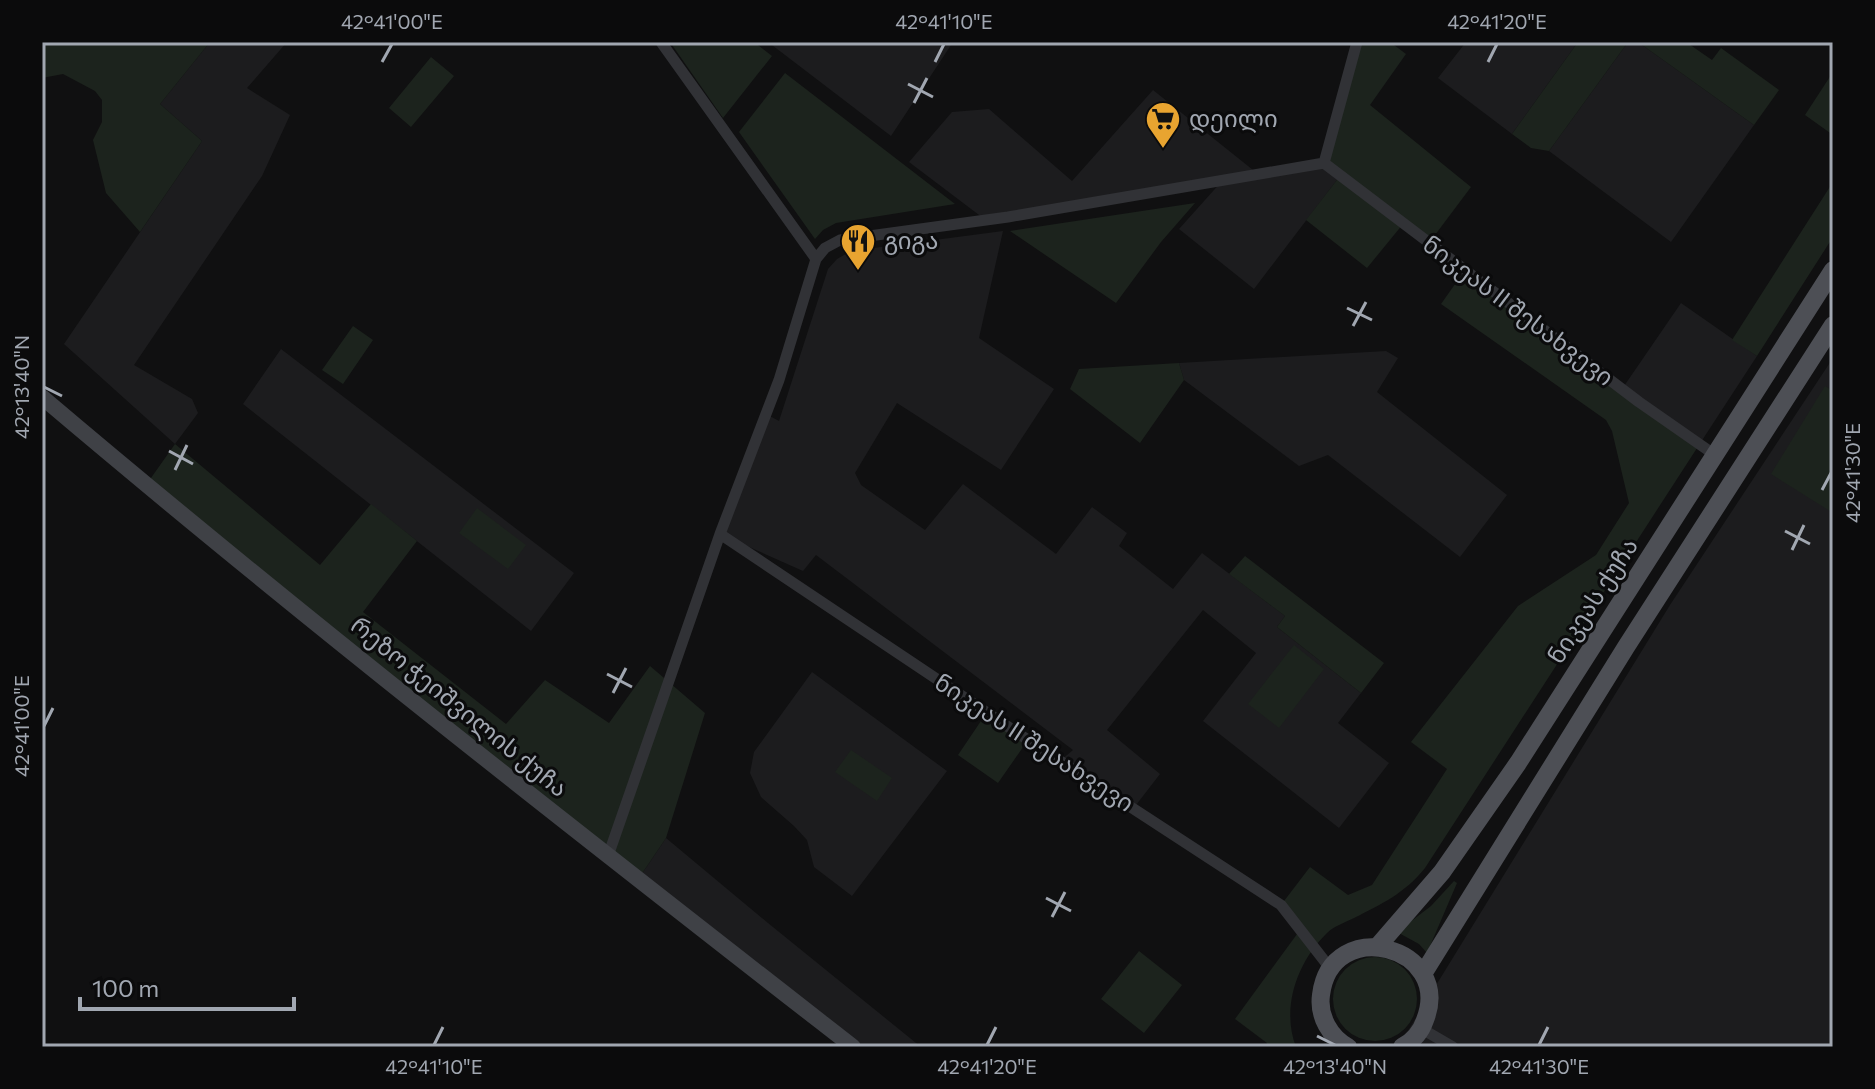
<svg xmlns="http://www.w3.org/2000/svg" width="1875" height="1089" viewBox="0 0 1875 1089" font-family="Commissioner,'Noto Sans Georgian',sans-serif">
  <rect width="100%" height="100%" fill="#101011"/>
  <path fill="#1c1c1e" d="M 210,42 L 287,42 L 247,88 L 290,115 L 262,176 L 134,365 L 192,399 L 198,413 L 175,444 L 64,344 L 202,141 L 160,104 Z
    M 768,42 L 953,42 L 891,136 Z
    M 1466,42 L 1578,42 L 1512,134 L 1438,78 Z
    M 1628,42 L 1638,42 L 1754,125 L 1671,242 L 1549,151 Z
    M 1153,90 L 1258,174 L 1324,163 L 1340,176 L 1254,289 L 1179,229 L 1222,181 L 983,218 L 909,162 L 952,112 L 989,109 L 1072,181 Z
    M 1003,231 L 979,338 L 1054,389 L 1001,470 L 897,403 L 855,473 L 861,485 L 925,530 L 963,484 L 1056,554 L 1092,507 L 1127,533 L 1119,546 L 1173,589 L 1202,553 L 1285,616 L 1277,627 L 1361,693 L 1338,723 L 1389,763 L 1339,828 L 1203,721 L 1256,653 L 1203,610 L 1107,730 L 1160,774 L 1133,809 L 1060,761 L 1073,750 L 816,555 L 803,571 L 720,534 L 766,414 L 779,421 L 828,269 L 837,259 L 851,251 Z
    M 1681,303 L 1757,356 L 1699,445 L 1622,389 Z
    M 281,349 L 574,573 L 531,631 L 243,404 Z
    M 1386,351 L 1398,358 L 1377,392 L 1507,495 L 1460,557 L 1328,455 L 1299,466 L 1184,380 L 1179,363 Z
    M 1833,358 L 1833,1047 L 1398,1047 L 1670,605 Z
    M 812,672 L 947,771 L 852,896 L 814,867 L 807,840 L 794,826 L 761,797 L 750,773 L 754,752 Z
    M 666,838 L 768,923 L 921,1047 L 857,1047 L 639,878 Z"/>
  <path fill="#1c231d" d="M 42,42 L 210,42 L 160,104 L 202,141 L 140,232 L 106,193 L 93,140 L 102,122 L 102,100 L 95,91 L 63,74 L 42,78 Z
    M 670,42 L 754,42 L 772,56 L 723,118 Z
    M 1357,42 L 1390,42 L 1406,54 L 1370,105 L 1471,187 L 1429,243 L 1403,224 L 1367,268 L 1306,220 L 1340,176 L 1324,163 Z
    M 1578,42 L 1628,42 L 1549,151 L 1531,148 L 1512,134 Z
    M 1638,42 L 1686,42 L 1712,60 L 1721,48 L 1779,90 L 1754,125 Z
    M 431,57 L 454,76 L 411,127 L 389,108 Z
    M 1833,72 L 1833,135 L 1805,115 Z
    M 785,73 L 955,204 L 836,223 L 823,230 L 815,239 L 739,132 Z
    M 1833,182 L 1833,237 L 1757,356 L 1732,340 Z
    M 1195,203 L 1161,242 L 1116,303 L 1010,231 Z
    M 1465,270 L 1699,445 L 1425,868 C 1405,893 1382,904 1354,918 C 1346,922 1334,926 1327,933 C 1297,962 1281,1008 1296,1047 L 1265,1047 L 1267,1043 L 1235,1019 L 1300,930 L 1281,905 L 1310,867 L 1348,895 L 1372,885 L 1447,769 L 1411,742 L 1518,606 L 1596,555 L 1629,503 L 1612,431 L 1606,420 L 1441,304 Z
    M 353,326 L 373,340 L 343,384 L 322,370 Z
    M 1179,363 L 1184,380 L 1140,443 L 1070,389 L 1079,369 Z
    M 1825,386 L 1833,391 L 1833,513 L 1771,474 Z
    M 175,444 L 320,565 L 371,504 L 417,541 L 363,612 L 506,724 L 545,680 L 609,723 L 650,666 L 705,713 L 666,838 L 639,878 L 146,485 Z
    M 477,508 L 526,545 L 508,569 L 459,533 Z
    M 1245,556 L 1384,663 L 1361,693 L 1277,627 L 1285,616 L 1229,574 Z
    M 1294,645 L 1324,669 L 1279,728 L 1248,704 Z
    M 987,712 L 1028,740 L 998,783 L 958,755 Z
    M 851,750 L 892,778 L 877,801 L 835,772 Z
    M 1454,881 L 1457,883 L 1427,953 L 1419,944 L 1397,932 L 1431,906 Z
    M 1139,951 L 1182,985 L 1144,1033 L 1101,999 Z
    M1333 999a42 42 0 1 1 84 0a42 42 0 1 1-84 0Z"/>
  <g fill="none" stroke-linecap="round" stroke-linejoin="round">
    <path stroke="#313236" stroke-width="11" d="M 661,42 L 816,259
      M 1324,163 L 1357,42
      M 720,534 L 1028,740 L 1281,905 L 1330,968
      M 608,856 L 720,534 L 779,380 L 816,259 L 825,248 L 840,240 L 1008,217 L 1324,163 L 1639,402 L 1715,455
      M 1422,1029 L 1453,1047"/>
    <path stroke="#3f4146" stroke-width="16" d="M 42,397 C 306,621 580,834 853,1047"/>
    <path stroke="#4d4f55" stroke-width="18" d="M 1378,946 L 1442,872 L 1518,763 L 1833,270
      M 1423,974 L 1626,647 L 1833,325
      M 1348,1047 C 1330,1037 1318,1016 1321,995 C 1331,914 1454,946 1425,1020 C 1421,1032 1413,1041 1402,1047"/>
  </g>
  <path fill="none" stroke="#a1a7b1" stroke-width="3" d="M 382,62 L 392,44M 935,62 L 944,44M 1488,62 L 1497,44M 908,84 L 933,97M 914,103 L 927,78M 1347,308 L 1372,320M 1353,326 L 1366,302M 44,387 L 62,396M 169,451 L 193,464M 175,470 L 187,445M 1822,490 L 1831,473M 1785,531 L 1810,544M 1792,550 L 1804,525M 607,674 L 632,687M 613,693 L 626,668M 44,726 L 53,708M 1046,898 L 1071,911M 1052,917 L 1065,892M 1317,1036 L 1335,1045M 434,1045 L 443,1027M 987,1045 L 996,1027M 1539,1045 L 1548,1027"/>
  <defs>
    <g id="supermarket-pin" transform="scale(1.8)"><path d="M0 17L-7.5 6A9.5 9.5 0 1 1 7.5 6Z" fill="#e8a430" stroke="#0b0b0c"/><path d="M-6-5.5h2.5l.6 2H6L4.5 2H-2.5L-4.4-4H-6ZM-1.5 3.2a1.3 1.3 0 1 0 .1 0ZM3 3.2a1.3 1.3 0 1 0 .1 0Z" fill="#111"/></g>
    <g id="restaurant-pin" transform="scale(1.8)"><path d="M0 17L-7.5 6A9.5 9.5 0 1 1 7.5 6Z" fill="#e8a430" stroke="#0b0b0c"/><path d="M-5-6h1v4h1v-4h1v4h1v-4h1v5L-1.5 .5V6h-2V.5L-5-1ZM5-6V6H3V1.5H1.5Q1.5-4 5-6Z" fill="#111"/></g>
  </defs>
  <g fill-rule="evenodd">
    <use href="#supermarket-pin" x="1163" y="119"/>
    <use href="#restaurant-pin" x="858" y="241"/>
  </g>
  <g text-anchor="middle" stroke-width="6" stroke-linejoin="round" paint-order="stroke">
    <g font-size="24" fill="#a1a7b1" stroke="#0b0b0c" text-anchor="start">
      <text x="1189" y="127">დეილი</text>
      <text x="884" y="249">გიგა</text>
    </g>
    <g font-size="24" fill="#a1a7b1" stroke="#0b0b0c">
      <text transform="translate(1518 311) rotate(37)" y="8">ნიკეას II შესახვევი</text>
      <text transform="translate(1593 601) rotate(-57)" y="8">ნიკეას ქუჩა</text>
      <text transform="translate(459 707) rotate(39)" y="8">რეზო ჭეიშვილის ქუჩა</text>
      <text transform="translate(1034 743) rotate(33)" y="8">ნიკეას II შესახვევი</text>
    </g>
  </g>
  <rect width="1875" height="1089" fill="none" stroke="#0b0b0c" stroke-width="88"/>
  <path d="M80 997v12h214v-12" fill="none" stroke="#a1a7b1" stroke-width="4"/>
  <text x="92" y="997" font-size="24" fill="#a1a7b1" stroke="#0b0b0c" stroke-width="6" paint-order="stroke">100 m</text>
  <rect x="44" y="44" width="1787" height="1001" fill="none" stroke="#a1a7b1" stroke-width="3"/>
  <g font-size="20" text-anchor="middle" fill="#a1a7b1">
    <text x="392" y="29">42°41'00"E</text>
    <text x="944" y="29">42°41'10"E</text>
    <text x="1497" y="29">42°41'20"E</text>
    <text transform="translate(22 387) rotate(-90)" y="7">42°13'40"N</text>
    <text transform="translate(1853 473) rotate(-90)" y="7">42°41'30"E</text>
    <text transform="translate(22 726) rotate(-90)" y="7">42°41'00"E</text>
    <text x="434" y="1074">42°41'10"E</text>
    <text x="987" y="1074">42°41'20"E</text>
    <text x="1335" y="1074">42°13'40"N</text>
    <text x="1539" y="1074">42°41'30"E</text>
  </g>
</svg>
